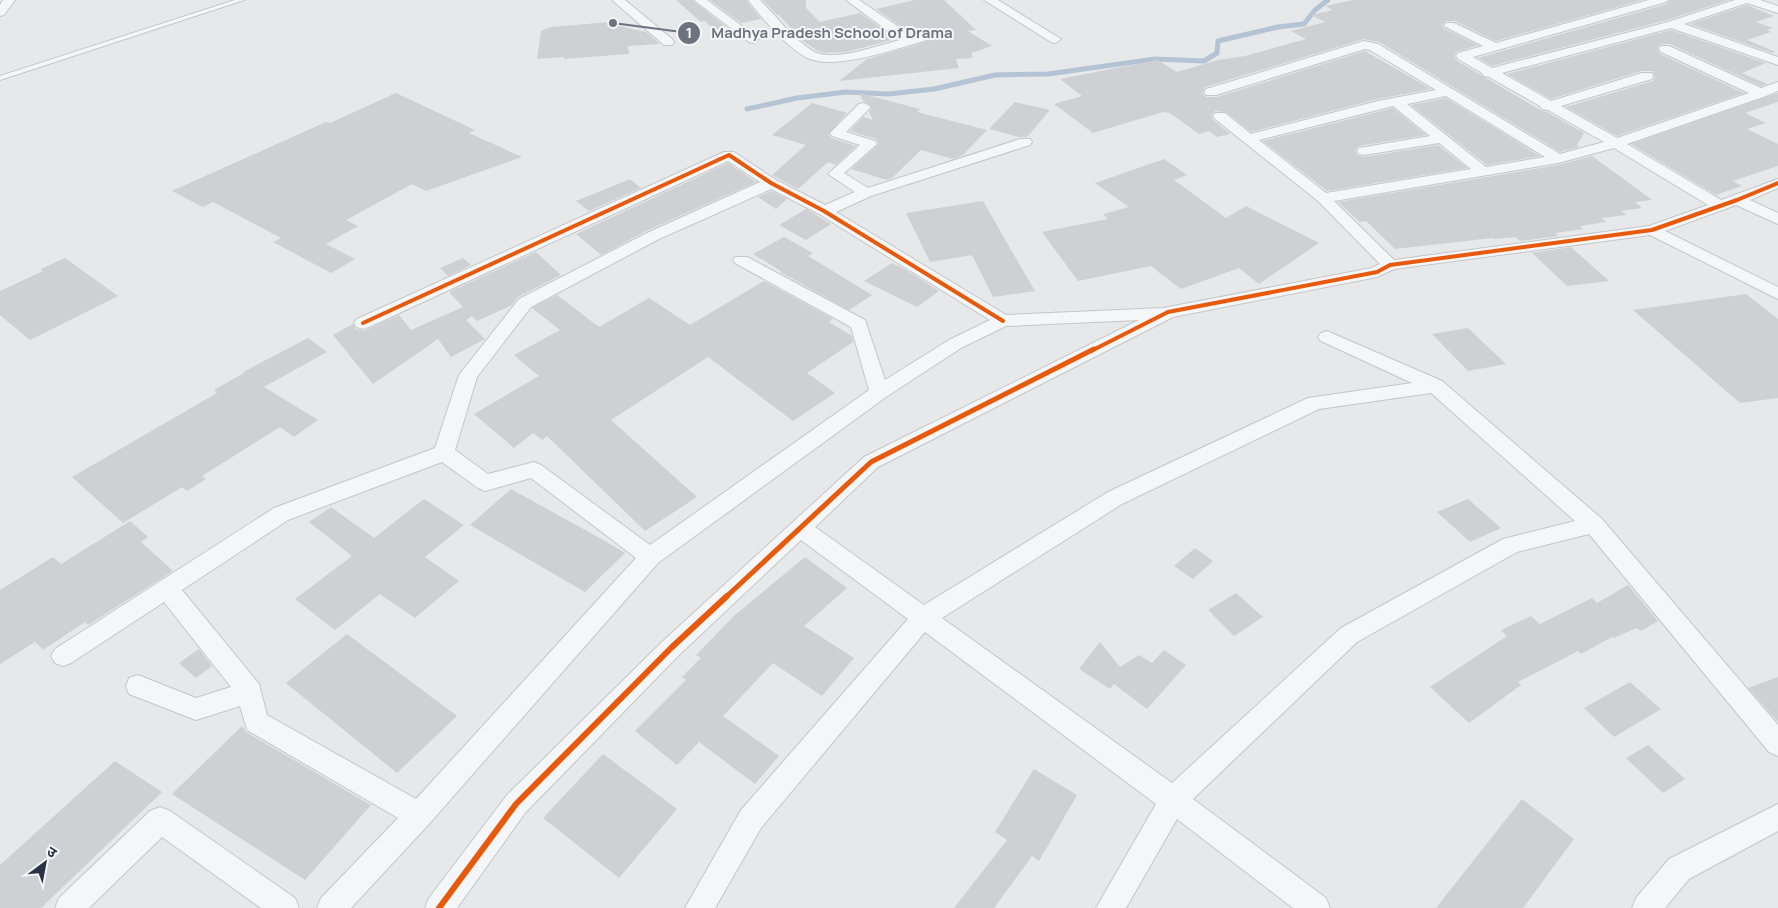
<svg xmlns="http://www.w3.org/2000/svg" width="1778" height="908" viewBox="0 0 1778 908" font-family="Manrope,'Noto Sans Devanagari',sans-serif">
  <rect width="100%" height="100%" fill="#e6e8ea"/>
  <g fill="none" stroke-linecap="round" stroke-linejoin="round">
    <path stroke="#b4c4d5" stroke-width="5" d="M 747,109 L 797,98 L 846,92 L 888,94 L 934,89 L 995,75 L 1048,74 L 1155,59 L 1204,61 L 1217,53 L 1218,41 L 1278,27 L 1304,24 L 1315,10 L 1328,0"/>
  </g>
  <path fill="#ced0d3" d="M 676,0 L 692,0 L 726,27 L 714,30 L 705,21 L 701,22 Z
    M 710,0 L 746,0 L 761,19 L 741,23 Z
    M 763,0 L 806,0 L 806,8 L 820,22 L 860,13 L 896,39 L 846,52 L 826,53 L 818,51 L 804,42 L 779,15 L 777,15 Z
    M 915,0 L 944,0 L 976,30 L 968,31 L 992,46 L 971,53 L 973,58 L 956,59 L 959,68 L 839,81 L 867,59 L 933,40 L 935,36 L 928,30 L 912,34 L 876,9 Z
    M 1353,0 L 1642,0 L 1496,41 L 1455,21 L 1446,21 L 1442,25 L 1443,28 L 1478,45 L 1456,52 L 1454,57 L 1457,61 L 1542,111 L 1547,112 L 1584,133 L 1577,145 L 1579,147 L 1560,152 L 1379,42 L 1364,39 L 1205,87 L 1202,93 L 1206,97 L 1217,97 L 1365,51 L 1431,89 L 1378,99 L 1251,132 L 1226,112 L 1215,111 L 1211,115 L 1213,120 L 1230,134 L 1217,137 L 1209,131 L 1199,134 L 1170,113 L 1163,112 L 1093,133 L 1054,104 L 1082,96 L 1060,79 L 1158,60 L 1177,72 L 1218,60 L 1245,56 L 1306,39 L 1291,31 L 1325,22 L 1311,15 L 1333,10 L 1325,6 Z
    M 1670,0 L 1729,0 L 1667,20 L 1492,66 L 1478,58 L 1667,4 Z
    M 1747,5 L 1774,16 L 1756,22 L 1773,28 L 1767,30 L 1771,32 L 1747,40 L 1776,52 L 1772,53 L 1690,24 Z
    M 610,22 L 614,25 L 646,32 L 660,44 L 628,46 L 629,54 L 564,59 L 564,57 L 537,59 L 541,31 L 551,27 Z
    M 1671,30 L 1766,63 L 1742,73 L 1767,84 L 1761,86 L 1670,44 L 1661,44 L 1657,48 L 1660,54 L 1744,93 L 1617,136 L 1566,107 L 1653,81 L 1655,77 L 1653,71 L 1641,71 L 1551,99 L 1507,74 Z
    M 396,93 L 475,130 L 469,133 L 522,157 L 426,191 L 412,184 L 346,220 L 358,226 L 326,244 L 355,259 L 331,273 L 273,242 L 281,238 L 213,202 L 203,207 L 172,191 L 326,122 L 330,123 Z
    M 859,93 L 920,109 L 917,112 L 987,130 L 963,155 L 953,159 L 921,150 L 892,178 L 887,180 L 851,169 L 879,144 L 876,139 L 850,131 L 863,117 L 873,120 L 869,112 L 873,107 L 863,101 Z
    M 1778,93 L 1778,102 L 1745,113 L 1766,123 L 1747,129 L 1778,144 L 1778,166 L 1733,181 L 1742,186 L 1716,195 L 1631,144 Z
    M 1446,98 L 1540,156 L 1487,165 L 1411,105 Z
    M 1015,102 L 1050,110 L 1027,137 L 1019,137 L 989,129 Z
    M 812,103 L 847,113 L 828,134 L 831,138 L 856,146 L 836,165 L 828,162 L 798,189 L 772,175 L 806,145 L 772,135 Z
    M 1393,108 L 1426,135 L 1359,146 L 1355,150 L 1357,155 L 1364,157 L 1438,145 L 1467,168 L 1327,191 L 1263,141 Z
    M 1592,156 L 1652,200 L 1635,202 L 1642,208 L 1621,211 L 1627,215 L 1601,218 L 1606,222 L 1580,226 L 1583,229 L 1555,233 L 1558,236 L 1520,241 L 1515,237 L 1494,239 L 1492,238 L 1395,249 L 1366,221 L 1360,222 L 1338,202 L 1558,165 Z
    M 1164,159 L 1187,175 L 1174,180 L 1226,218 L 1246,206 L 1319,243 L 1259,284 L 1239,268 L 1181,289 L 1151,266 L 1078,281 L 1042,232 L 1108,219 L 1103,214 L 1129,207 L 1095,183 Z
    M 728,163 L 756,182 L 646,231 L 601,255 L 576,234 Z
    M 628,180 L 631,180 L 641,188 L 589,211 L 576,201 Z
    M 771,191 L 787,199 L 776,209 L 758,197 Z
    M 983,201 L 1018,262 L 1035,291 L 993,297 L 972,255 L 930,262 L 906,213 Z
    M 806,209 L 831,224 L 806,240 L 779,225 Z
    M 784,237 L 813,253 L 808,256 L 872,295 L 849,310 L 780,272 L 781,271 L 753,254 Z
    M 1571,247 L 1609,281 L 1567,286 L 1532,253 Z
    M 536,252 L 561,275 L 518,297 L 512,305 L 477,321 L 472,316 L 466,320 L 485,339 L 451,357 L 438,339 L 373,384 L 333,335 L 353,324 L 356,329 L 364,331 L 399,315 L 411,330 L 463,307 L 449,292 Z
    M 65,258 L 118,296 L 30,340 L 0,315 L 0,291 L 43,271 L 41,269 Z
    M 463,258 L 471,265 L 448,276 L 440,268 Z
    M 892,263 L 906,270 L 939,291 L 917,307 L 864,281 Z
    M 764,281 L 833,319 L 829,322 L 852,336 L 853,342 L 807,373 L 835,393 L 793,421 L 708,357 L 611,420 L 697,497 L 645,531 L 547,436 L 542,440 L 533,433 L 514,448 L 474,414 L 539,376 L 514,355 L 560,330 L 532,308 L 557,295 L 599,327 L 649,298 L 690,325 Z
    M 1746,294 L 1778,319 L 1778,398 L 1740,403 L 1633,310 Z
    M 1468,328 L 1506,364 L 1468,371 L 1432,334 Z
    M 308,338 L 327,352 L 264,387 L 318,420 L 294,437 L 280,427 L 202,476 L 206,479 L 187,491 L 182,487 L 123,523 L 72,477 L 217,393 L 214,390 L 244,373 L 243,372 Z
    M 511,489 L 605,541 L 625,553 L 585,592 L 470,525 Z
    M 424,499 L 464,525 L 425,557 L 459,581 L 415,618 L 380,594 L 335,630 L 295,599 L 352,556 L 309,522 L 331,507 L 374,538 Z
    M 1468,499 L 1501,528 L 1470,542 L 1437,512 Z
    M 130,521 L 148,537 L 141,542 L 173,571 L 88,625 L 85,622 L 43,650 L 35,642 L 0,664 L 0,590 L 53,557 L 61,564 Z
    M 1195,548 L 1213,561 L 1193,579 L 1174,566 Z
    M 805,557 L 847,588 L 804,626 L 854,658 L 822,696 L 773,663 L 723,716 L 779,756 L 755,784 L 699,742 L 677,765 L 635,731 L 686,680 L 682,677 L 701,658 L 696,655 L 734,616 Z
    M 1628,585 L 1658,621 L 1641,631 L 1636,628 L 1614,638 L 1612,637 L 1581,654 L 1578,651 L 1518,682 L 1521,685 L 1469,723 L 1430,687 L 1507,636 L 1501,630 L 1531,616 L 1540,624 L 1592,598 L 1597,603 Z
    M 1236,593 L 1263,617 L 1234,636 L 1208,610 Z
    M 347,634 L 457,716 L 397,773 L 286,683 Z
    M 1100,642 L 1120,667 L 1139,655 L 1152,663 L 1164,650 L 1186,665 L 1147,709 L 1114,684 L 1110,689 L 1079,669 Z
    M 199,649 L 212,666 L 196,678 L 179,663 Z
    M 1778,677 L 1778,722 L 1748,688 Z
    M 1630,682 L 1661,709 L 1614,737 L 1584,708 Z
    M 242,726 L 246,732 L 371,805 L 305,880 L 172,794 Z
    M 1648,745 L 1685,779 L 1663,793 L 1626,758 Z
    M 603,754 L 677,809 L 619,878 L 543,818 Z
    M 115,761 L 162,792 L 41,908 L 0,908 L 0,865 Z
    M 1034,769 L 1077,795 L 1039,861 L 1032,856 L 994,908 L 954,908 L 1007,840 L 995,832 Z
    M 1522,799 L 1574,839 L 1523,908 L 1436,908 Z"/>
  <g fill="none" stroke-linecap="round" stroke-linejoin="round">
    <g stroke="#c4c6c8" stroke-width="2">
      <path id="service" d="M 235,0 L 244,0 L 0,80 L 0,76 Z"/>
    </g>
    <g stroke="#c4c6c8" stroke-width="2">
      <path id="minor" d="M 3,0 L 15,0 L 4,15 L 0,16 L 0,5 Z
        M 612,0 L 625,0 L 672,39 L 674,42 L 672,45 L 664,45 Z
        M 694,0 L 707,0 L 759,39 L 753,43 L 749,42 Z
        M 748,0 L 760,0 C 776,16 797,44 817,53 C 837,61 880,45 900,40 L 846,0 L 859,0 L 912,36 L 927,32 L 933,36 L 931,39 C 901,47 839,70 810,59 C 790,51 761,17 748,0 Z
        M 984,0 L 998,0 L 1061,39 L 1055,43 L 1051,42 Z
        M 1649,0 L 1668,0 L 1666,2 L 1473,57 L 1492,68 L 1668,22 L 1735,0 L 1760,0 L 1778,6 L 1778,13 L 1747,3 L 1684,24 L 1778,57 L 1778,65 L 1671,28 L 1502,73 L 1551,101 L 1642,73 L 1652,73 L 1653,76 L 1652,79 L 1561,106 L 1617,138 L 1749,93 L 1661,52 L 1659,49 L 1661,46 L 1669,46 L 1761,88 L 1778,82 L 1778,91 L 1766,96 L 1627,144 L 1721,200 L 1778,179 L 1778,188 L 1750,200 L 1778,213 L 1778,224 L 1736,205 L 1665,231 L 1778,287 L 1778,299 L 1650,235 L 1394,269 L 1377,277 L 1173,317 L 878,467 L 815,527 L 924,605 L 1108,492 L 1308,398 L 1412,383 L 1321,341 L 1318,337 L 1321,333 L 1327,331 L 1442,381 L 1602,519 L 1778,725 L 1778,756 L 1769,752 L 1589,534 L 1517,552 L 1357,642 L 1193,799 L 1326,898 L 1330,908 L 1293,908 L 1177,819 L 1126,908 L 1096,908 L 1156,804 L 925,632 L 761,828 L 715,908 L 685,908 L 741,810 L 908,619 L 801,540 L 679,655 L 525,813 L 457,908 L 425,908 L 429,898 L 507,795 L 663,641 L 864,457 L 1139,320 L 1006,326 L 961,348 L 886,397 L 658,563 L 429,824 L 351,908 L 317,908 L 321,898 L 398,818 L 247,730 L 240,706 L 196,720 L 129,694 L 126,686 L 129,678 L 138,675 L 196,698 L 231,687 L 164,602 L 71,663 L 63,666 L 55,663 L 51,656 L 55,649 L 274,508 L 435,448 L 459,375 L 519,299 L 647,233 L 760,182 L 728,161 L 369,327 L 363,329 L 357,327 L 354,323 L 357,319 L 724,152 L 734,152 L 776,180 L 825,205 L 855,192 L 828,174 L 860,145 L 832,136 L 830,133 L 859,104 L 864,103 L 871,107 L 846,132 L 875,141 L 877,144 L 844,173 L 868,188 L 1020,139 L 1030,139 L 1032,142 L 1030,145 L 871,196 L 836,212 L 1006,315 L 1163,308 L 1372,268 L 1380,264 L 1318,201 L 1215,119 L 1213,116 L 1215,113 L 1225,113 L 1251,134 L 1378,101 L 1436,90 L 1370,50 L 1365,49 L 1216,95 L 1206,95 L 1204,92 L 1206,89 L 1364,41 L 1378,44 L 1560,154 L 1604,142 L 1548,110 L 1542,109 L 1540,106 L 1489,77 L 1484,76 L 1482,73 L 1458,59 L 1456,56 L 1458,53 L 1483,46 L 1444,26 L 1446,23 L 1454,23 L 1496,43 ZM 1446,96 L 1545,157 L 1486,167 L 1407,104 ZM 1393,106 L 1430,136 L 1359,148 L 1357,151 L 1359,154 L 1364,155 L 1439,143 L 1471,169 L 1326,193 L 1259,140 ZM 1614,148 L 1708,205 L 1649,226 L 1394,260 L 1334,201 L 1558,163 ZM 771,189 L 819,214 L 990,320 L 949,340 L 885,380 L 865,320 L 747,257 L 735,257 L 733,260 L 735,263 L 851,327 L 869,390 L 650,545 L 541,465 L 534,462 L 488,474 L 455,450 L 477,377 L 531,307 L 659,239 ZM 1431,393 L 1575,521 L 1503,539 L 1341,628 L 1172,783 L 942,618 L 1122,504 L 1319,409 ZM 442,462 L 478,488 L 485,491 L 531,478 L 636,558 L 416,799 L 267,715 L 259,684 L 182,590 L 288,520 Z
        M 1778,804 L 1778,831 L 1689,879 L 1665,908 L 1632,908 L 1636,898 L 1669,859 Z
        M 160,807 L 170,811 L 295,898 L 299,908 L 261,908 L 162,837 L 89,908 L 55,908 L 59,898 L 150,811 Z"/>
    </g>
    <use href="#service" fill="#f5f6f7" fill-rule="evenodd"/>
    <use href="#minor" fill="#f5f6f7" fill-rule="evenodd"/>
    <g stroke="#f4f6f9" stroke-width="6">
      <path id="cycleway-far2" d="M 363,323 L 729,155 L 771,183 L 824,211 L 1003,321
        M 1091,351 L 1168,312 L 1377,272 L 1390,265 L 1652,230 L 1737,200 L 1778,183"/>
    </g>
    <g stroke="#f4f6f9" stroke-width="8">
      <path id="cycleway-far1" d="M 726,597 L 871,462 L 1094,349"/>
    </g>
    <g stroke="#f4f6f9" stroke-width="9">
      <path id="cycleway" d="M 439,908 L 516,804 L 671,648 L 727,596"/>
    </g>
    <use href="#cycleway-far2" stroke="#e8590c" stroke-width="4"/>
    <use href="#cycleway-far1" stroke="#e8590c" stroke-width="5"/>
    <use href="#cycleway" stroke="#e8590c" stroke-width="6"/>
  </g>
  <path fill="none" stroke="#6c737f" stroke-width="2" d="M613 23L689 33"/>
  <g fill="#6c737f" stroke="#f4f6f9" stroke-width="2">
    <circle cx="613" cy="23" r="5"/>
    <circle cx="689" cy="33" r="12"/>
  </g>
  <g font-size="15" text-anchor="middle" font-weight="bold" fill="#fff">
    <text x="689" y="38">1</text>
  </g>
  <g font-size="15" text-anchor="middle" font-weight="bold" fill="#6c737f" stroke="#f4f6f9" stroke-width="4" stroke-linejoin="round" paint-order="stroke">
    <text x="832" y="38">Madhya Pradesh School of Drama</text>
  </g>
  <g transform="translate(45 863) rotate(32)" stroke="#f4f6f9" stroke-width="4" paint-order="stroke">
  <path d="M0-4L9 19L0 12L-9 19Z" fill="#2b3445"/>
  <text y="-8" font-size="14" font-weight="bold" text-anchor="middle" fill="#2b3445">उ</text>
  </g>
</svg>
